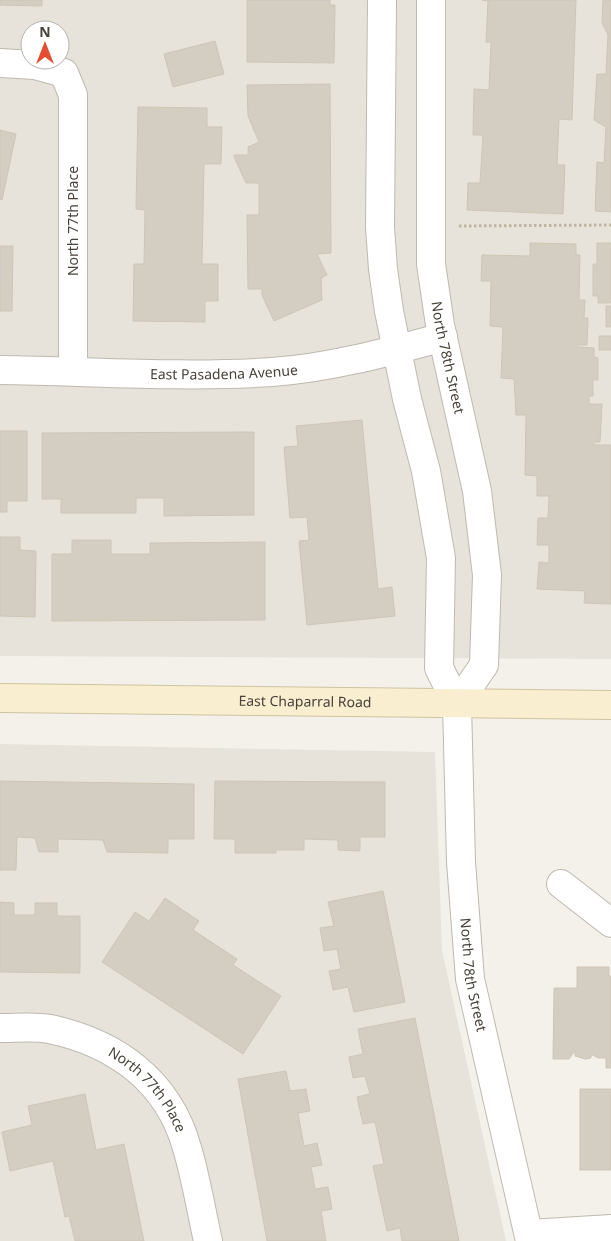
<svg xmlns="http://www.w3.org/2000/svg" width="611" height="1241" viewBox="0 0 611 1241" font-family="'Noto Sans',sans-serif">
  <rect width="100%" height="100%" fill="#f4f1eb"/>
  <path fill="#e7e3da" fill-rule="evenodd" d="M 0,0 L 611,0 L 611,659 L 0,656 ZM 30,30 L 60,30 L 60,60 L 30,60 Z
    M 0,744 L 435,752 L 442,950 L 506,1241 L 0,1241 Z"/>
  <path fill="#d4cdc2" stroke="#cfc5b6" d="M 0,0 L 42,0 L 42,6 L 0,5 Z
    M 247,0 L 330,0 L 330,5 L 335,5 L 334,63 L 247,62 Z
    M 482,0 L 576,0 L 572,120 L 559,119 L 557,165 L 565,165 L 563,214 L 467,210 L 468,183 L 480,183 L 483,135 L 473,135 L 474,89 L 489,90 L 491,42 L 486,42 L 488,1 Z
    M 603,0 L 611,0 L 611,212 L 595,211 L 597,162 L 604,163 L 606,127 L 594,120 L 597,74 L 606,74 L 608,35 L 602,23 Z
    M 215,41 L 224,74 L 173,87 L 164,54 Z
    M 330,84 L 331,253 L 317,254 L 327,275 L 321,278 L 322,300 L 274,321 L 262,295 L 262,289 L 248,289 L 247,215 L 259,215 L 259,183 L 246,183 L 234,157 L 234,155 L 248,155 L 248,147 L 259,142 L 248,116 L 247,85 Z
    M 138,107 L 207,108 L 207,127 L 222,127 L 221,164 L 204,164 L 202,264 L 218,264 L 218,301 L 205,301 L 205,322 L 133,321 L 134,264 L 144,264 L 145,210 L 136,209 Z
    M 0,130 L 16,134 L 2,200 L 0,199 Z
    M 530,243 L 576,244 L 576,255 L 580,255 L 579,300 L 585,300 L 584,318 L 588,318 L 587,345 L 578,345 L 577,347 L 594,348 L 594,357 L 598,358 L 598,380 L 593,380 L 593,396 L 589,396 L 589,404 L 602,404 L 600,442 L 594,442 L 594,445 L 611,445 L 611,604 L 584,603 L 585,591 L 537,589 L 539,562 L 549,563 L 549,545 L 537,545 L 538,518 L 548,518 L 549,496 L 537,496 L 537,476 L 525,475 L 526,415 L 516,415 L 514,379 L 501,378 L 503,327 L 490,326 L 491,281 L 481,281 L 482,255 L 530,256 Z
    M 597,243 L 611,243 L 611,303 L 598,303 L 598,296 L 593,296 L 593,264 L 597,264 Z
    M 0,246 L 13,246 L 12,311 L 0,311 Z
    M 606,306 L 611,306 L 611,327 L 606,327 Z
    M 599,336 L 611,336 L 611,350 L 599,350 Z
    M 362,420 L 378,589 L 392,587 L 395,616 L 307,625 L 299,541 L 309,540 L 307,517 L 290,518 L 284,447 L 298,446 L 296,426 Z
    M 0,431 L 27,431 L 27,501 L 7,501 L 7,512 L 0,512 Z
    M 254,432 L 254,515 L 164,516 L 164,498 L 136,498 L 136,513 L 61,513 L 61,499 L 42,499 L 42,433 Z
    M 0,537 L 20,537 L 20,550 L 36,551 L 35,617 L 0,616 Z
    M 72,540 L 111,540 L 111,554 L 150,554 L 150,543 L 265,542 L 265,620 L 52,621 L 52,554 L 72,554 Z
    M 0,781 L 194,784 L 194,839 L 168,839 L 168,853 L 107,852 L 103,840 L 58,839 L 58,852 L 39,852 L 35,838 L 17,837 L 16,870 L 0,870 Z
    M 215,781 L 385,782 L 385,837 L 360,837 L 360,851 L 338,850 L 338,840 L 304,839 L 304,850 L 276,850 L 276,853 L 235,853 L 235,839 L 214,839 Z
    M 383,891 L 405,1002 L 354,1012 L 348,987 L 333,990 L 329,971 L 341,969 L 337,949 L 324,951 L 320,928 L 334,926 L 328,902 Z
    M 165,898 L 199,921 L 193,930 L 237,959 L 233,965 L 281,996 L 243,1054 L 102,962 L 135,912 L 149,921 Z
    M 0,902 L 14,903 L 14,915 L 35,915 L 35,903 L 57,903 L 57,916 L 80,916 L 80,973 L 0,972 Z
    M 577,967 L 609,967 L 609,976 L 611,976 L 611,1068 L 606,1068 L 606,1058 L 598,1058 L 591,1054 L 591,1058 L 585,1059 L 575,1056 L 575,1051 L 569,1059 L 553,1059 L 554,988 L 577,988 Z
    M 415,1018 L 459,1241 L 402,1241 L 400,1228 L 387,1231 L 373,1166 L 384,1164 L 375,1122 L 363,1124 L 357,1097 L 370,1094 L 365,1076 L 353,1078 L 349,1057 L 363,1054 L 358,1029 Z
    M 286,1071 L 290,1091 L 306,1089 L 310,1111 L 298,1113 L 304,1146 L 317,1143 L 322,1165 L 311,1167 L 315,1189 L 328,1187 L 332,1209 L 321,1211 L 326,1241 L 267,1241 L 238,1079 Z
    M 580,1089 L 611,1089 L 611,1170 L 580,1170 Z
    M 85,1094 L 96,1150 L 124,1144 L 144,1241 L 75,1241 L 69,1216 L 65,1217 L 53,1161 L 10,1171 L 2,1132 L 32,1125 L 28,1106 Z"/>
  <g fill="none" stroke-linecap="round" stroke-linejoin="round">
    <g stroke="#bfb9af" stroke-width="30">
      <g id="minor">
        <path id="s1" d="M 382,0 L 380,227 L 383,269 L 389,311 L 407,399 L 426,471 L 441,558 L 439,668 L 457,704 L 461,862 L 470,979 L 530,1241"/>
        <path id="s2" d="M 431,0 L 431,264 L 440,325 L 477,491 L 487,575 L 484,665 L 457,704"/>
        <path d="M 0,63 L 35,65 L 64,73 L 73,95 L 73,371"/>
        <path id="s3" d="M 0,370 C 90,371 182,378 272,372 C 330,368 388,352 443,337"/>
        <path d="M 561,884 L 611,923"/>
        <path id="s4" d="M 0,1028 C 16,1028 34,1026 50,1029 C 115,1043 168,1080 187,1148 C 196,1178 201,1210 208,1241"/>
        <path d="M 529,1234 L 611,1229"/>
      </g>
    </g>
    <g stroke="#cfc3a0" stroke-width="30">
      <g id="secondary">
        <path id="s5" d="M 0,698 L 611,705"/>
      </g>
    </g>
    <path stroke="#bfb4a1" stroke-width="3" stroke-dasharray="2.5 2.5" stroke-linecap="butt" d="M 459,226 L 611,225"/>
    <use href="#minor" stroke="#fff" stroke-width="28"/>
    <use href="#secondary" stroke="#f9efd0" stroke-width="28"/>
  </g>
  <g text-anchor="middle" stroke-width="4" stroke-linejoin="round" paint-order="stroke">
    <g font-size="14" fill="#48423a" stroke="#fff">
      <text transform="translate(73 221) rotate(-90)" y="5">North 77th Place</text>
      <text dy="5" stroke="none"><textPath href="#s2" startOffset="359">North 78th Street</textPath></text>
      <text dy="5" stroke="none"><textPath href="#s3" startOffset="224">East Pasadena Avenue</textPath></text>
      <text dy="5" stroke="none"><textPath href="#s5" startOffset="305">East Chaparral Road</textPath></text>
      <text dy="5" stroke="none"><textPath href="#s1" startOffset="986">North 78th Street</textPath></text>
      <text dy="5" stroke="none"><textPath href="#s4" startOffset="169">North 77th Place</textPath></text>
    </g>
  </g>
  <g transform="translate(45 45)"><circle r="24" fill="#ffffff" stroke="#b6b3b0"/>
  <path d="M0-4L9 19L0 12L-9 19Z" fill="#e44d32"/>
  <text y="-8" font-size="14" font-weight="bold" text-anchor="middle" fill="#48423a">N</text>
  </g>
</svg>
